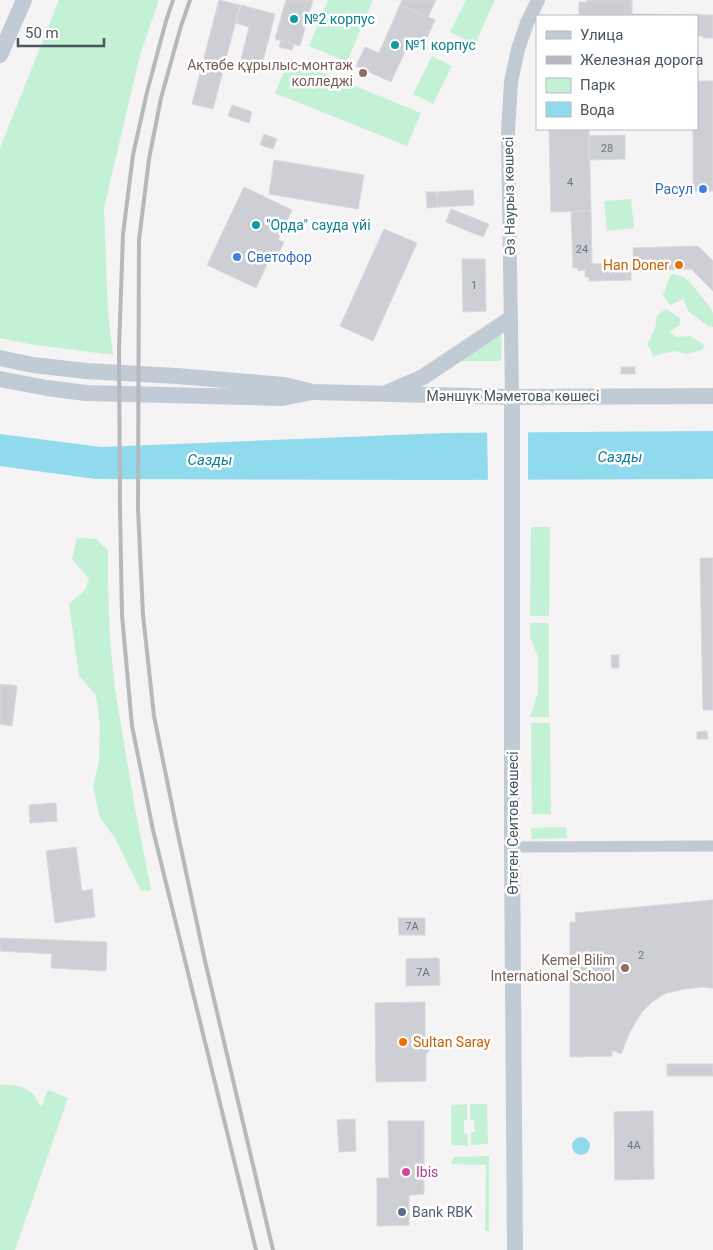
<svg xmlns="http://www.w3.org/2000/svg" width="713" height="1250" viewBox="0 0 713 1250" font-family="Roboto,sans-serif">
  <rect width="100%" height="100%" fill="#f5f3f3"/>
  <path fill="#c3f1d5" d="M 59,0 L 159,0 L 140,55 L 104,208 L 108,313 L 113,355 L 29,344 L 0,338 L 0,148 Z
    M 328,0 L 373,0 L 347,62 L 309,46 Z
    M 466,0 L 495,0 L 475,44 L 450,32 Z
    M 432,56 L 452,66 L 433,104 L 413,94 Z
    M 289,59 L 421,113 L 407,146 L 275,93 Z
    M 631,199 L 634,228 L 607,231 L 604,201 Z
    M 671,274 L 682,276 L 690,282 L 709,306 L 713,313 L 713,327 L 708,326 L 689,312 L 683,299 L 670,305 L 663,295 Z
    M 666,309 L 680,318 L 680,325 L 670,331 L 676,337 L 690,336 L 705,345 L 702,350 L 685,354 L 675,351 L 653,356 L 650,348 L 647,344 L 655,329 L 657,315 Z
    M 502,328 L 501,361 L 459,361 Z
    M 531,527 L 550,527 L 549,616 L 530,616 Z
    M 77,538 L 96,539 L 108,550 L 108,585 L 110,640 L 115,689 L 135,808 L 151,890 L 141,891 L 115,838 L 100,818 L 93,786 L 99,761 L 100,725 L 96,695 L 79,676 L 69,604 L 85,590 L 89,579 L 72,559 Z
    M 530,623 L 549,623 L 549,717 L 530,717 L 538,693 L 538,657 L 530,637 Z
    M 531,723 L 550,723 L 551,814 L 532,814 Z
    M 566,827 L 567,838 L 532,839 L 531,828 Z
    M 0,1085 C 12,1084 27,1086 35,1096 C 37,1100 39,1104 41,1107 L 48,1090 L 68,1098 L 15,1250 L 0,1250 Z
    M 467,1104 L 467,1120 L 464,1120 L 464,1133 L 467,1133 L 468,1146 L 452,1145 L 451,1143 L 451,1106 L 453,1105 Z
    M 470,1104 L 485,1104 L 487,1105 L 488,1142 L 487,1144 L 471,1145 L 471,1132 L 475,1132 L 474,1120 L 470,1119 Z
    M 489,1156 L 489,1231 L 485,1231 L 486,1165 L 452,1164 L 451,1161 L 455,1157 Z"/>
  <path fill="#90daee" d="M 713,431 L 713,479 L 439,480 L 95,479 L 0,466 L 0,434 L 101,447 L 446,433 Z
    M572 1146a9 9 0 1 1 18 0a9 9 0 1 1-18 0Z"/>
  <path fill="#f5f3f3" d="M 487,430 L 528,430 L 528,482 L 488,482 Z"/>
  <path fill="#cdcfd5" stroke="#d7d9de" d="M 219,0 L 240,5 L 213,109 L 192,104 Z
    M 286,0 L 313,0 L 300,46 L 275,39 Z
    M 402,0 L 436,0 L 428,17 L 400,5 Z
    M 587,0 L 632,0 L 632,16 L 569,16 L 579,15 L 579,2 L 587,2 Z
    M 241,5 L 275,14 L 262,65 L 241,59 L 249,27 L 236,23 Z
    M 400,5 L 435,20 L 422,49 L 409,43 L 391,82 L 356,66 L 365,47 L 379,53 Z
    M 632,14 L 713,15 L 713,38 L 703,38 L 703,36 L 697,36 L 697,16 L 632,16 Z
    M 281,40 L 294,44 L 292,50 L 279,47 Z
    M 697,81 L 713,81 L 713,191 L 693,191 L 693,129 L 697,129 Z
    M 232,105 L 252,112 L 249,123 L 228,116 Z
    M 549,129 L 589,129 L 591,211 L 551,212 Z
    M 264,134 L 277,139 L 273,149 L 260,145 Z
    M 625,135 L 625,159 L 589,160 L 589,136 Z
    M 274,160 L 364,175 L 358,209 L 269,194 Z
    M 244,187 L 292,210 L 278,240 L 284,242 L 279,253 L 274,262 L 269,260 L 256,288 L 207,265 Z
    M 473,190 L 474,205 L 438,207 L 437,192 Z
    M 426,192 L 437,192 L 438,207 L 427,208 Z
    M 451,209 L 489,224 L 483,237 L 446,222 Z
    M 591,211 L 592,264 L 631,263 L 631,280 L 589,281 L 589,277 L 585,277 L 585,270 L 578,271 L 578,268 L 573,268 L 571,212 Z
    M 384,229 L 417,243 L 373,341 L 340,326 Z
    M 698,246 L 713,261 L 713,291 L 691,269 L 634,271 L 633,248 Z
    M 462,259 L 485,259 L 486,311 L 463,312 Z
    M 621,367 L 635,367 L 635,374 L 621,374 Z
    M 700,558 L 713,558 L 713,710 L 703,710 Z
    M 611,655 L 619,655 L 619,668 L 612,668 Z
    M 0,684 L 17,686 L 12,726 L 0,724 Z
    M 707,731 L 708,739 L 697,739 L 697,732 Z
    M 56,803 L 57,821 L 30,823 L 29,805 Z
    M 76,847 L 82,891 L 92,889 L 95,917 L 55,923 L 46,851 Z
    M 713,900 L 713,988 L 703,987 L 685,989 L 666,993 L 652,1002 L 641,1013 L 630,1032 L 621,1054 L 612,1050 L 612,1056 L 570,1057 L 570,922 L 576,922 L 575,913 Z
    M 398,918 L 425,918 L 425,935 L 399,935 Z
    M 0,938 L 107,942 L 106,971 L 51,968 L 52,954 L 0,951 Z
    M 439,958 L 440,985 L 406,986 L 406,959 Z
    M 425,1002 L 425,1037 L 430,1040 L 431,1045 L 430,1050 L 426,1054 L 426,1081 L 376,1082 L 375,1003 Z
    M 667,1064 L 713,1064 L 713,1076 L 667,1076 Z
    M 653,1111 L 654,1179 L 615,1180 L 614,1112 Z
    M 355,1119 L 356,1151 L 339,1152 L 337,1120 Z
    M 388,1121 L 424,1121 L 424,1194 L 409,1195 L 409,1225 L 377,1226 L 377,1178 L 389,1178 Z"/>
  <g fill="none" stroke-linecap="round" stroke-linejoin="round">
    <path stroke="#c1cad2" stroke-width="11" d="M 512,847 L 713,846"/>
    <path stroke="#c1cad2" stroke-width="14" d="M 512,397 L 508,132 L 511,82 L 518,49 L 527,23 L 538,0"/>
    <path stroke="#c1cbd6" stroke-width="16" d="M 0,55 L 24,0
      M 0,358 L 33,365 L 86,371 L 177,376 L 284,385 L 313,392 L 512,397 L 713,396
      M 0,379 L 47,388 L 86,393 L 282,398 L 308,393
      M 388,392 L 423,377 L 510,319
      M 512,397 L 512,847 L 515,1250"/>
    <path stroke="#b5b8bd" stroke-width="4" d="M 173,0 L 166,21 L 147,92 L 133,155 L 123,234 L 119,348 L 120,509 L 122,615 L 132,726 L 153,830 L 256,1250
      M 190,0 L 181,26 L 161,98 L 149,159 L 139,240 L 138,509 L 143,615 L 154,716 L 176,825 L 205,961 L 273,1250"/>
  </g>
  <g fill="#0f9aa8" stroke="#fff" stroke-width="2">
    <circle cx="294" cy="19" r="5"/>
    <circle cx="395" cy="45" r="5"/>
    <circle cx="256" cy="225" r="5"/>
  </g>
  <g fill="#8d6e63" stroke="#fff" stroke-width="2">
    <circle cx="363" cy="73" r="5"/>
    <circle cx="625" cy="968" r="5"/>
  </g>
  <g fill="#3f7fe0" stroke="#fff" stroke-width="2">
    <circle cx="703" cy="189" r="5"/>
    <circle cx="237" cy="257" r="5"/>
  </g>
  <g fill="#e8710a" stroke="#fff" stroke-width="2">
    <circle cx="679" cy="265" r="5"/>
    <circle cx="403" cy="1042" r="5"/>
  </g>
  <circle fill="#d1479c" stroke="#fff" stroke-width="2" cx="406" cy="1172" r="5"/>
  <circle fill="#5c6f8a" stroke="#fff" stroke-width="2" cx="402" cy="1212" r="5"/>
  <g text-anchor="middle" stroke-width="5" stroke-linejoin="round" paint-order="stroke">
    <g font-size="11" fill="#6b747e">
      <text x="607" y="152">28</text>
      <text x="570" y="186">4</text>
      <text x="582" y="253">24</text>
      <text x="474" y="289">1</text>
      <text x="412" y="930">7А</text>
      <text x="641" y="959">2</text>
      <text x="423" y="976">7А</text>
      <text x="634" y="1149">4А</text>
    </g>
    <g font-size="14" fill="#0d838f" stroke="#fff" text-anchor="start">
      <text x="304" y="24">№2 корпус</text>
      <text x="405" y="50">№1 корпус</text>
      <text x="266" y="230">"Орда" сауда үйі</text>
    </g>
    <g font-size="14" fill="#785e54" stroke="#fff" text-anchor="end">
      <text x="353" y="70">Ақтөбе құрылыс-монтаж<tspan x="353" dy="16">колледжі</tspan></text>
      <text x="615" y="965">Kemel Bilim<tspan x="615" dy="16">International School</tspan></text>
    </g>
    <g font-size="14" fill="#366cbe" stroke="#fff" text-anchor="end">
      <text x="693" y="194">Расул</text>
      <text x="247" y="262" text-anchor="start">Светофор</text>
    </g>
    <g font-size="14" fill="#4a5661" stroke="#fff">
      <text transform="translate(509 196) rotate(-91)" y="5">Әз Наурыз көшесі</text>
      <text x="513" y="401">Мәншүк Мәметова көшесі</text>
      <text transform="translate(513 823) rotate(-90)" y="5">Өтеген Сеитов көшесі</text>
    </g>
    <g font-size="14" fill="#c56008" stroke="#fff" text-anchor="end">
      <text x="669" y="270">Han Doner</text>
      <text x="413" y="1047" text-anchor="start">Sultan Saray</text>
    </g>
    <g font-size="14" fill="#b23c85" stroke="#fff" text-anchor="start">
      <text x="416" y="1177">Ibis</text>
    </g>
    <g font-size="14" fill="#4e5e75" stroke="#fff" text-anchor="start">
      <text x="412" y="1217">Bank RBK</text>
    </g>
    <g font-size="15" font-style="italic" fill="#0c7c9b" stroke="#fff">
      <text x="620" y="462">Сазды</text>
      <text x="210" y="465">Сазды</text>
    </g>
  </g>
  <rect x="536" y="15" width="162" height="115" fill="#ffffff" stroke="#b7bbc0"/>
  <rect x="546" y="31" width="25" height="8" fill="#c1cbd6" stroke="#b7bbc0"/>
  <text x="580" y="40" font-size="15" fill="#4a5661">Улица</text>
  <rect x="546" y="56" width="25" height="8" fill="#b5b8bd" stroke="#b7bbc0"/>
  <text x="580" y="65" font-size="15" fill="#4a5661">Железная дорога</text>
  <rect x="546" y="78" width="25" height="15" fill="#c3f1d5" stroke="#b7bbc0"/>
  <text x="580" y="90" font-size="15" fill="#4a5661">Парк</text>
  <rect x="546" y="102" width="25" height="15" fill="#90daee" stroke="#b7bbc0"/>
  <text x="580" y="115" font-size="15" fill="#4a5661">Вода</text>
  <path d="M18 38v8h86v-8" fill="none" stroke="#4a5661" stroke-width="2.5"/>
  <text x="25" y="38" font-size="15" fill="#4a5661" stroke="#ffffff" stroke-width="4" paint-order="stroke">50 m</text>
</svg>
